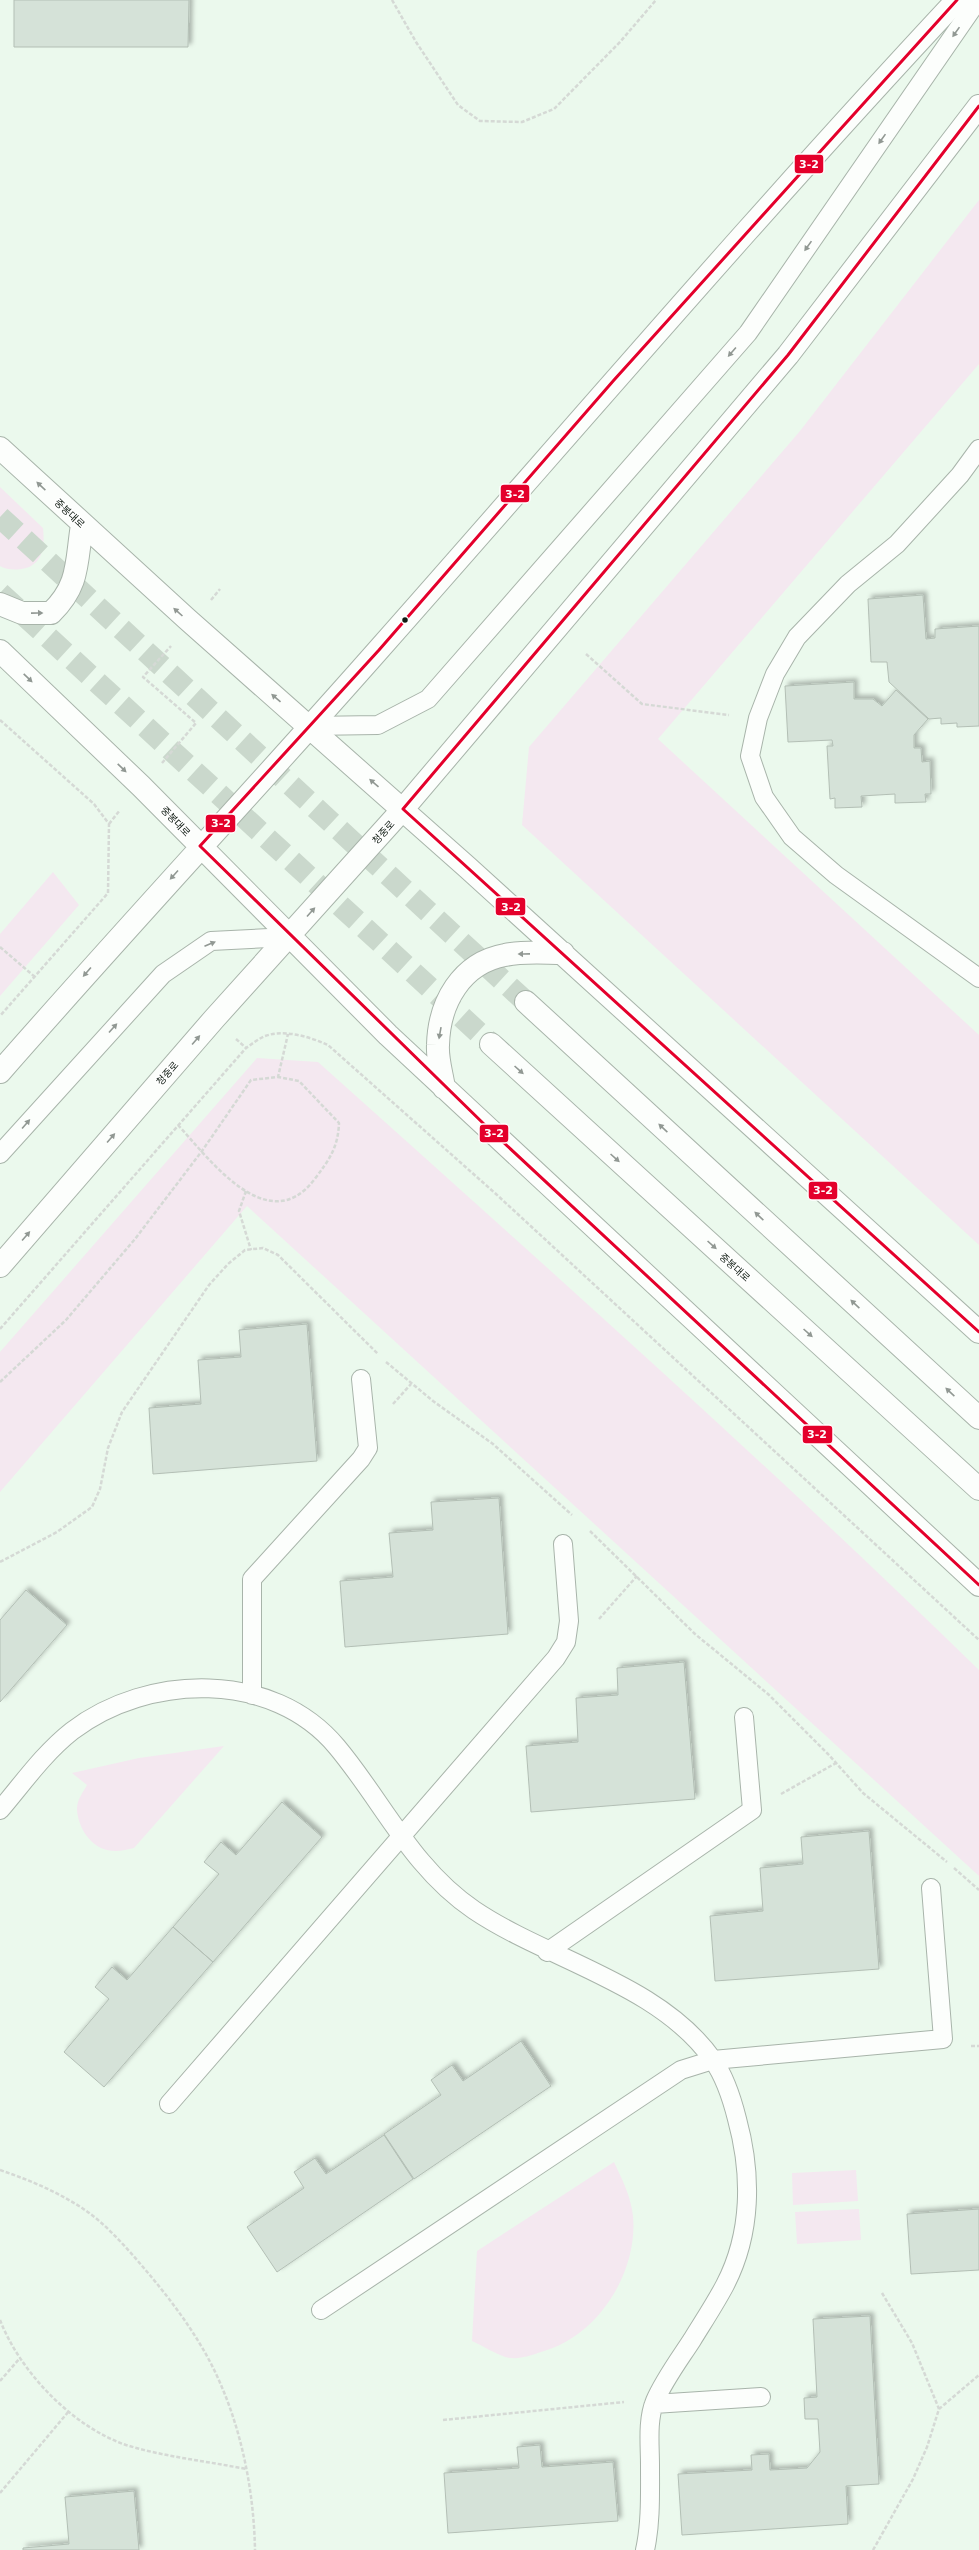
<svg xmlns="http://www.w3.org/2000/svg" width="979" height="2550" viewBox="0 0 979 2550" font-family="'DejaVu Sans','Noto Sans KR',sans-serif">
  <defs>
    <filter id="shadow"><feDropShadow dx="3.5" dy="-3.5" stdDeviation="2" flood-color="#0004"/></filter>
  </defs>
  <rect width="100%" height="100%" fill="#ebf9ed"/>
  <path fill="#f4e8f0" d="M 979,200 L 979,364 L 658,739 L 979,1035 L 979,1245 L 522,825 L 529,747 L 800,431 Z
    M 0,487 L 43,528 C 45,546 43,566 22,569 C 14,570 7,570 0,566 Z
    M 53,872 L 79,905 L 0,996 L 0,934 Z
    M 257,1058 L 318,1062 C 541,1262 765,1461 979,1670 L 979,1876 L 247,1206 L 0,1492 L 0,1352 Z
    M 224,1746 L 134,1848 C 125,1850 114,1853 104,1849 C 88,1844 77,1824 77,1808 C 77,1800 83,1792 87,1785 L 72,1773 L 139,1758 Z
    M 614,2162 C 622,2179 631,2197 633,2216 C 638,2271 600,2333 547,2350 C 535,2354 518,2361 505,2357 C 494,2353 483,2346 472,2341 L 477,2251 Z
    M 856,2170 L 858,2201 L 793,2205 L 792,2173 Z
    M 859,2209 L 861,2240 L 797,2244 L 795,2212 Z"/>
  <path fill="#d5e2d8" stroke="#b3bfb5" filter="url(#shadow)" d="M 14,0 L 189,0 L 188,47 L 14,47 Z
    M 923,595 L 926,639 L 935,638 L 935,629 L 979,626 L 979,726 L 957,727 L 957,723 L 941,724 L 941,718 L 929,719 L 889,682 L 887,662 L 871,662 L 868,599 Z
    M 854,682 L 854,699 L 873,699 L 882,706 L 896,690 L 928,719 L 914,735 L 914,748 L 921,748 L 922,762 L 930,761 L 931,794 L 925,794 L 926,802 L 895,803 L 895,794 L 861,796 L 862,807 L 835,808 L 835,798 L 830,799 L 827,746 L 833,746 L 832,740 L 788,742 L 785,686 Z
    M 307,1324 L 317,1461 L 153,1474 L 149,1408 L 201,1404 L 198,1360 L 241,1357 L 239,1330 Z
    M 499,1498 L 508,1634 L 345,1647 L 340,1581 L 393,1577 L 389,1533 L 433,1530 L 431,1502 Z
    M 26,1590 L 67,1625 L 0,1702 L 0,1620 Z
    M 684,1662 L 695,1799 L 531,1812 L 526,1746 L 578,1742 L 576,1698 L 618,1695 L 617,1668 Z
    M 282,1802 L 322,1837 L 213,1962 L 173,1927 L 219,1874 L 204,1862 L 221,1842 L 236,1855 Z
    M 869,1831 L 879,1969 L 715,1981 L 710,1916 L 763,1911 L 760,1868 L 803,1864 L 801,1837 Z
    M 173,1927 L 213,1962 L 104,2087 L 64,2052 L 109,1999 L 95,1987 L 112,1967 L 127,1980 Z
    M 521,2041 L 551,2086 L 414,2179 L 384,2134 L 441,2095 L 431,2080 L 452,2065 L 463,2081 Z
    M 384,2135 L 413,2179 L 277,2272 L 247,2227 L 304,2188 L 294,2172 L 315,2158 L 326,2174 Z
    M 979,2209 L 979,2270 L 911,2274 L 907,2214 Z
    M 870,2316 L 879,2484 L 846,2486 L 848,2524 L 682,2535 L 678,2474 L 752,2470 L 751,2455 L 769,2454 L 770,2470 L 807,2468 L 820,2452 L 818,2419 L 805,2419 L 804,2398 L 817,2397 L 813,2319 Z
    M 540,2445 L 542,2467 L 613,2462 L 618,2521 L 448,2533 L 444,2473 L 519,2468 L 517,2447 Z
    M 134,2491 L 139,2550 L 23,2550 L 23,2548 L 69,2544 L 65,2497 Z"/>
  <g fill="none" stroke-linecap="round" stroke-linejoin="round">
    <path stroke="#cad8cc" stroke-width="22" stroke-dasharray="22 11" stroke-linecap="butt" d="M 0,517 L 526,1002
      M 0,593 L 491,1044"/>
    <g stroke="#a8b4aa" stroke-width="20">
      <path id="lane" d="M 979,449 L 960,475 L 897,544 L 848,584 L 797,637 L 775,674 L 758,718 L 750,756 L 764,797 L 792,837 L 836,875 L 979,978
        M 309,726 L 378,725 L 428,699 L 748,333 L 978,0
        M 0,1154 L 163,974 L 211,941 L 289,937
        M 252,1695 L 252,1579 L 361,1459 L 368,1448 L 361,1379
        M 0,1810 C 23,1783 44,1753 72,1731 C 148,1673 273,1670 337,1747 C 383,1802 412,1868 474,1910 C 548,1960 660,1984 713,2060 C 725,2077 732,2099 737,2119 C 752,2174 752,2233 725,2285 C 715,2304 703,2322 692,2340 C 679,2360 664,2380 655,2401 C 647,2420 650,2445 650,2465 C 650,2493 651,2523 645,2550
        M 547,1952 L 752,1810 L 744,1717
        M 169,2104 L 556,1658 L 566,1642 L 569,1621 L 563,1544
        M 321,2310 L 681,2070 L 713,2060 L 943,2039 L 931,1888
        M 654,2404 L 761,2397"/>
    </g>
    <g stroke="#a8b4aa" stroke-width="24">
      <path id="secondary" d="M 0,448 L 187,619 L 467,867 L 979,1332
        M 0,604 L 22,613 L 51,613 C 80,585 76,562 82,525
        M 0,651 L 141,786 L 388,1035 L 979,1585
        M 526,1002 L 979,1418
        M 491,1044 L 979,1489
        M 0,1072 C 125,929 255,790 381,647 C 572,431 760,211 957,0
        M 444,1088 C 442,1074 437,1059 438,1045 C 439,1003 461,963 505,955 C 523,951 544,953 563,953
        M 0,1266 L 214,1019 L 403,809 L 788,355 L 979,106"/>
    </g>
    <path stroke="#d5d9d5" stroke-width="2.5" stroke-dasharray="4 2" stroke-linecap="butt" d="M 392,0 L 416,42 L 458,105 L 480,121 L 522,122 L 554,109 L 620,42 L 656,0
      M 211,600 L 220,589
      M 586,654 L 642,704 L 729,715
      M 0,720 L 94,804 L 109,824 L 108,893 L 0,1016
      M 162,763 L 196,723 L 143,677 L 171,646
      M 109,824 L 120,810
      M 0,947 L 35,977
      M 236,1039 L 246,1048
      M 178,1125 C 210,1160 268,1239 314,1180 C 329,1160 338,1148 339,1123 L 299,1081 L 278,1077
      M 246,1191 L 239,1211 L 251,1250
      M 0,1329 L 246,1048 C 252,1044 258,1039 265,1036 C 285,1029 310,1037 328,1045 L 496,1194 L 979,1640
      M 386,1362 L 433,1401 L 493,1444 L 572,1515
      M 0,1382 L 66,1320 L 135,1239 L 202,1151 L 251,1080 L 278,1077 L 288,1034
      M 393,1404 L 411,1384
      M 590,1531 L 695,1634 L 768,1694 L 828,1754 L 863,1793 L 947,1862
      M 0,1562 L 57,1532 L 92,1507 L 100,1489 L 108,1448 L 122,1412 L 209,1285 L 228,1264 L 245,1250 L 263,1248 L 278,1255 L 378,1354
      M 599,1619 L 637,1576
      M 781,1794 L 836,1763
      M 954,1868 L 979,1890
      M 971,2046 L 979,2046
      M 0,2170 C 29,2180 56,2191 82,2208 C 105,2223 125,2246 143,2267 C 173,2302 203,2342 221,2385 C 243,2436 254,2495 255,2550
      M 882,2293 L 912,2343 L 939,2409
      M 0,2320 C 20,2372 73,2427 126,2445 C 165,2457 206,2461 246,2469
      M 0,2381 L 20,2358
      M 443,2420 L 624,2402
      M 0,2493 L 69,2411
      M 873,2550 L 913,2479 L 927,2447 L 939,2409 L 979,2375"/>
    <use href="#lane" stroke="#fcfefc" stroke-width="18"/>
    <use href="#secondary" stroke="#fcfefc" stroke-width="22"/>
    <g stroke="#fff" stroke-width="6">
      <path id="bus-1" d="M 957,0 L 614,380 L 379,650 L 200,846 L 488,1128 L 979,1585
        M 979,106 L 788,355 L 403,809 L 979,1332"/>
    </g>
    <use href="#bus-1" stroke="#e4002b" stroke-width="3"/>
  </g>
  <defs><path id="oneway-solid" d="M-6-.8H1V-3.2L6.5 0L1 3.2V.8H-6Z"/></defs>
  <g fill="#919893">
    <use href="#oneway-solid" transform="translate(956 32) rotate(125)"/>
    <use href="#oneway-solid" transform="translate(882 139) rotate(125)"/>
    <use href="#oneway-solid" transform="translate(808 246) rotate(125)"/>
    <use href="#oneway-solid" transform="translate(732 352) rotate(131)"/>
    <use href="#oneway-solid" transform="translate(41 486) rotate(-137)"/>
    <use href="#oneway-solid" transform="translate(178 612) rotate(-138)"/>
    <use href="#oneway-solid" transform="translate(37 613) rotate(-1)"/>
    <use href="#oneway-solid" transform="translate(28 678) rotate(44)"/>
    <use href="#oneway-solid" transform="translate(276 698) rotate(-139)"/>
    <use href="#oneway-solid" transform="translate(122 768) rotate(44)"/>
    <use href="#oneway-solid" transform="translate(374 783) rotate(-139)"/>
    <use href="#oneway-solid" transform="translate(174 875) rotate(132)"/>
    <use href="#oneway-solid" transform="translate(311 912) rotate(-48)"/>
    <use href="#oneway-solid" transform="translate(210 944) rotate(-23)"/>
    <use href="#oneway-solid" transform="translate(524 954) rotate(179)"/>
    <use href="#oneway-solid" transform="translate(87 972) rotate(131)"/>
    <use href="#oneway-solid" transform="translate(113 1028) rotate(-48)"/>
    <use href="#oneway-solid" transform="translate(440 1033) rotate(100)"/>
    <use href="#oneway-solid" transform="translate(196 1040) rotate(-49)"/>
    <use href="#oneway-solid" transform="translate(519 1070) rotate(42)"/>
    <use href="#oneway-solid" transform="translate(26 1124) rotate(-49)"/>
    <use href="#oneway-solid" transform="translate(663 1128) rotate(-137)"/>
    <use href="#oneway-solid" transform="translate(111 1138) rotate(-49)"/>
    <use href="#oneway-solid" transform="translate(615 1158) rotate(42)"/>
    <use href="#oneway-solid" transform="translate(759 1216) rotate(-137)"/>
    <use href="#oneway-solid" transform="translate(26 1236) rotate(-49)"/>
    <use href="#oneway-solid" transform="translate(712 1245) rotate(42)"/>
    <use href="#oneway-solid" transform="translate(855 1304) rotate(-137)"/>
    <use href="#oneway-solid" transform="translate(808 1333) rotate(42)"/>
    <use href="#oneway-solid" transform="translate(950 1392) rotate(-137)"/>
  </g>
  <circle fill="#0f1b12" stroke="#fff" stroke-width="1.5" cx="405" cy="620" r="3.5"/>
  <g text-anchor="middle" stroke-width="3" stroke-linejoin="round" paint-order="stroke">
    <g font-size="10" fill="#0f1b12" stroke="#fff">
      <text transform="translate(70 513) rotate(43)" y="4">중봉대로</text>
      <text transform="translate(176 821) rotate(46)" y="4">중봉대로</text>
      <text transform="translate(383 832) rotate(-48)" y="4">청중로</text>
      <text transform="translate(167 1073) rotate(-49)" y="4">청중로</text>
      <text transform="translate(735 1267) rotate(42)" y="4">중봉대로</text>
    </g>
  </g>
  <g stroke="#fff" stroke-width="1.5">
    <rect x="794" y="154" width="30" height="20" rx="4" fill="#e4002b"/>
    <rect x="500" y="484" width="30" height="19" rx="4" fill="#e4002b"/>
    <rect x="205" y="814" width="31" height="19" rx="4" fill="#e4002b"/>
    <rect x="495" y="897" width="31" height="19" rx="4" fill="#e4002b"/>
    <rect x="479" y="1124" width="30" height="19" rx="4" fill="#e4002b"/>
    <rect x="808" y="1181" width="30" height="19" rx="4" fill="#e4002b"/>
    <rect x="802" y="1425" width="31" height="19" rx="4" fill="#e4002b"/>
  </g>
  <g font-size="11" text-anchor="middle" font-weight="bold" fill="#fff">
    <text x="809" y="168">3-2</text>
    <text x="515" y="498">3-2</text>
    <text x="221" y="827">3-2</text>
    <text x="511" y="911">3-2</text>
    <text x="494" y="1137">3-2</text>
    <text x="823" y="1194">3-2</text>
    <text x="817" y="1438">3-2</text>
  </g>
</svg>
